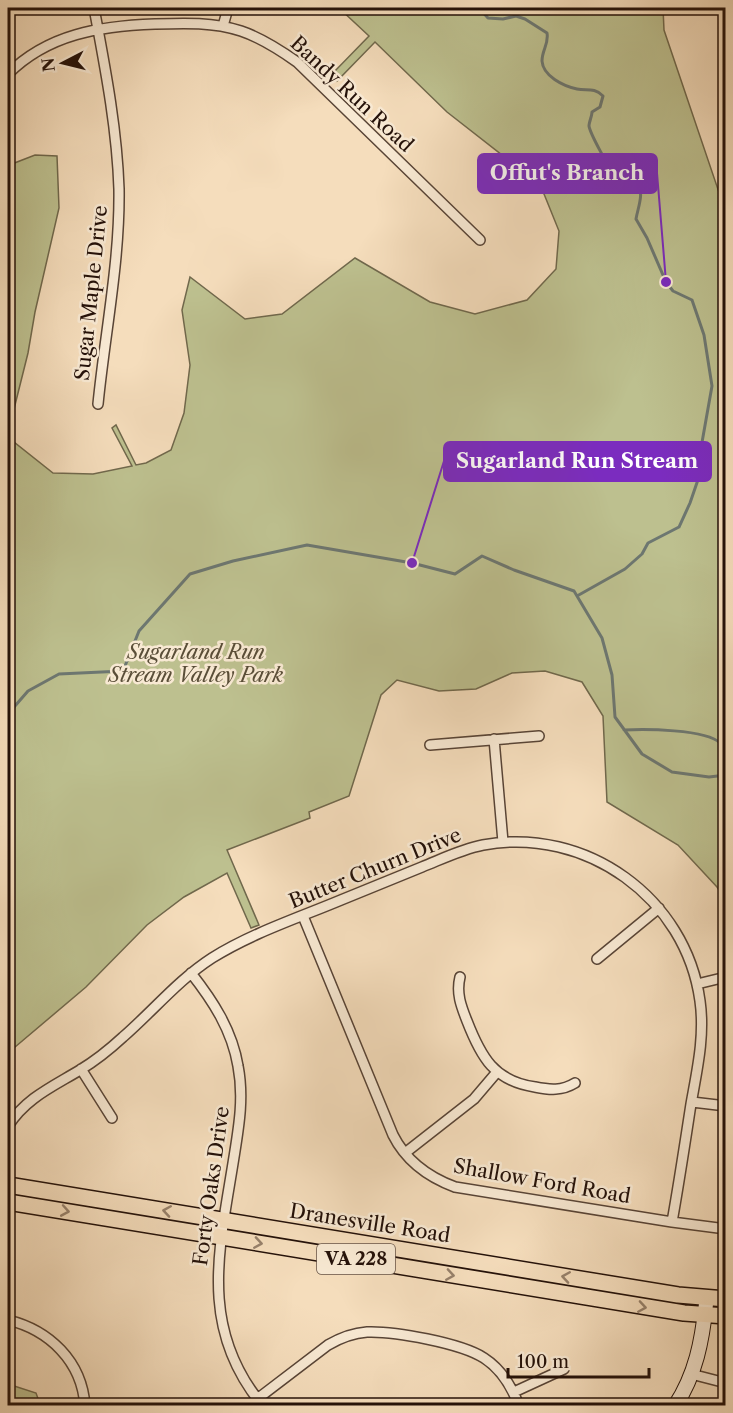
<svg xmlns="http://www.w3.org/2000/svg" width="733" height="1413" viewBox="0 0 733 1413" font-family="'Libre Caslon Text',serif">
  <rect width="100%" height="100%" fill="#f5ddbc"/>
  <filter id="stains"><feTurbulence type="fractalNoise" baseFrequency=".00333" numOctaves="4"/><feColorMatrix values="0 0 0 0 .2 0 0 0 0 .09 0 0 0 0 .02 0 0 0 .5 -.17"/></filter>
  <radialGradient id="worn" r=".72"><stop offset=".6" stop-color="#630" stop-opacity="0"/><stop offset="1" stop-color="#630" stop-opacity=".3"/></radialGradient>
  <path fill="#bdc08f" stroke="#70684c" stroke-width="1.5" d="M 339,8 L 663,8 L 664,30 L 725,210 L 726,548 L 721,590 L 726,592 L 725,899 L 717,887 L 678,845 L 607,802 L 603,716 L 582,682 L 545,671 L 512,673 L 476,689 L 439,691 L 397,680 L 381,695 L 349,796 L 309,812 L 310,818 L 227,850 L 259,925 L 251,928 L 227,873 L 184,897 L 147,925 L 86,987 L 8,1053 L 8,434 L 9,438 L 53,473 L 93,474 L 132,466 L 112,428 L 116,425 L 136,465 L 146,463 L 171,450 L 184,413 L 190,365 L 182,310 L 190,277 L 245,319 L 282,314 L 355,258 L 430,302 L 475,314 L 527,300 L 556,269 L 559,231 L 544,194 L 511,162 L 447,112 L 375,42 L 337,81 L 332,74 L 369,36 Z
    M 35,155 L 57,156 L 59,208 L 35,312 L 28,353 L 8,433 L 8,169 L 12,164 Z
    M 8,1384 L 36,1393 L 40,1404 L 8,1405 Z"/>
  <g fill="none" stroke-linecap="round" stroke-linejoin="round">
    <path stroke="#6d7771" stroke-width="3" d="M 479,8 L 488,18 L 503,19 L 516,16 L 525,19 L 547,33 C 549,44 542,50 542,61 C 543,76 563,86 577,89 C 587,91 594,87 603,96 L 600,107 L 592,112 C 592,116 589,122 589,126 C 590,133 608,167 613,171 C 621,177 632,172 638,183 C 644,195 638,207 636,219 L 647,238 L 666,282 L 673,291 L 692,300 L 704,335 L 712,386 L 701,448 L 702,468 L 690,503 L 679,527 L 648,543 L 642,554 L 625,569 L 577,596
      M 8,714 L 28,691 L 59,674 L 123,671 L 139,631 L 190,574 L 233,561 L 307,545 L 412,563 L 455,574 L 482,556 L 514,570 L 574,591 L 602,638 L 612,675 L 615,717 L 642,754 L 672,772 L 709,777 L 726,775
      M 624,730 C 644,729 706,729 720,743 C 725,747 724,755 726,760"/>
    <g stroke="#584436" stroke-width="12">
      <path id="street" d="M 94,8 C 105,67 117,128 119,189 C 120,261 105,333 98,404
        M 223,26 L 228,8
        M 8,74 C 48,34 100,26 155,24 C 185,23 213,22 241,31 C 262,38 280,50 297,62 L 480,240
        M 494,739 L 503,842
        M 430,745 L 539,736
        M 303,916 L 393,1135 C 406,1161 428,1177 455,1187 L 672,1222 L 726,1229
        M 597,959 L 659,908
        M 191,973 C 213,1001 232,1030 238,1066 C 244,1097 239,1126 234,1157 C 220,1247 197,1327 263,1406
        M 460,977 C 456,993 461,1006 467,1021 C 481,1057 494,1081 535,1087 C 550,1090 562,1091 575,1083
        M 697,984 L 726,977
        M 81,1069 L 112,1118
        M 692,1102 L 726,1106
        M 8,1126 C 26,1098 52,1087 80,1070 C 95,1061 110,1049 123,1037 C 153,1011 178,980 212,958 C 252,933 298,918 341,900 C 368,889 395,878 422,867 C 442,859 462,849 483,845 C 586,826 686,898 700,1001 C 705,1036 697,1070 691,1104 C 685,1143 679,1183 672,1222
        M 405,1153 L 474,1099 L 497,1072
        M 8,1320 C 49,1330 82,1361 85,1406
        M 691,1374 L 726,1383
        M 514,1392 L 564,1369
        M 248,1406 L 328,1345 C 340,1338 353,1333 367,1332 C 394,1331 461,1343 484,1358 C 501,1369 512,1387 519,1406"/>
    </g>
    <g stroke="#241109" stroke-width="16">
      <path id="secondary" d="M 675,1406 C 696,1374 702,1341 706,1304"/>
    </g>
    <g stroke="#241109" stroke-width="18">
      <path id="primary" d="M 8,1185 L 678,1295 L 726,1299
        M 8,1202 L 684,1313 L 726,1316"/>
    </g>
    <use href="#street" stroke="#f8e9d3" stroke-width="9"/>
    <use href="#secondary" stroke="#f8e9d3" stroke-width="14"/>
    <use href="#primary" stroke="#f5ddbc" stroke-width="15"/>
  </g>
  <defs><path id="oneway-chevron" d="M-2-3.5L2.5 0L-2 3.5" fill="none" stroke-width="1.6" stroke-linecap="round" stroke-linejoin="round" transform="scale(1.5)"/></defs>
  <g stroke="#97816b">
    <use href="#oneway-chevron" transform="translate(65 1211) rotate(10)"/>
    <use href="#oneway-chevron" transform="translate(167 1211) rotate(-171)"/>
    <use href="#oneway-chevron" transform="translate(258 1243) rotate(9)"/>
    <use href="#oneway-chevron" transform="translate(450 1275) rotate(9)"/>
    <use href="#oneway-chevron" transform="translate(566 1277) rotate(-171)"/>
    <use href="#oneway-chevron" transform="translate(642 1307) rotate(9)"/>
  </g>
  <g text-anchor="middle" stroke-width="5" stroke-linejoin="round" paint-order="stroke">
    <rect fill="#f8e9d3" stroke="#645246" stroke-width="1.5" x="317" y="1244" width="78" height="30" rx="4.5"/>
    <g font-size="18" font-weight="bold" fill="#241109">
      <text x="356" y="1265">VA 228</text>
    </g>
    <g font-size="20" fill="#241109" stroke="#f8e9d3">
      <text transform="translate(352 94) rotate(43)" y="7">Bandy Run Road</text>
      <text transform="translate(91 293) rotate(-84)" y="7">Sugar Maple Drive</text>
      <text transform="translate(375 868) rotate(-22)" y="7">Butter Churn Drive</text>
      <text transform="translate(542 1181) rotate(10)" y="7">Shallow Ford Road</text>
      <text transform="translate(211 1186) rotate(-82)" y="7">Forty Oaks Drive</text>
      <text transform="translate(370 1223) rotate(9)" y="7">Dranesville Road</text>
    </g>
    <g font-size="20" font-style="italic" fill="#5a4e38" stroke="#f8e9d3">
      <text x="196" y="659">Sugarland Run<tspan x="196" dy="23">Stream Valley Park</tspan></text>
    </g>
  </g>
  <path fill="none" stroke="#7b2cbf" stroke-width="2" d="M666 282L657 173M412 563L444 461"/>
  <g fill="#7b2cbf" stroke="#f8e9d3" stroke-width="2">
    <circle cx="666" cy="282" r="6"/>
    <circle cx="412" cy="563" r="6"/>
  </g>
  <g fill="#7b2cbf" stroke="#7b2cbf" stroke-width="2">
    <rect x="478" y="154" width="179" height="39" rx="6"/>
    <rect x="444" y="442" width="267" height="39" rx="6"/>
  </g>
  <g font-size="21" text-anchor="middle" font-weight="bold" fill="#fff">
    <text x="567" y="180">Offut's Branch</text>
    <text x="577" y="468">Sugarland Run Stream</text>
  </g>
  <rect width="733" height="1413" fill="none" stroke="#f5ddbc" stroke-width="30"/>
  <rect x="9" y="9" width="715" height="1395" fill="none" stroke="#241109" stroke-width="3"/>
  <rect x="15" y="15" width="703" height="1383" fill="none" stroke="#241109" stroke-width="1.5"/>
  <g transform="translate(63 63) rotate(263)" stroke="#f8e9d3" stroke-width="4.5" paint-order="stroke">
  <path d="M0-4.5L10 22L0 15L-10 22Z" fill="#241109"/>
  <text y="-9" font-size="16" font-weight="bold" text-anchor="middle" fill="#241109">N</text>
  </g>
  <path d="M508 1368v9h141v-9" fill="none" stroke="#241109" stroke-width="3"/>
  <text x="517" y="1368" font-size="18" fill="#241109" stroke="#f8e9d3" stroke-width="4.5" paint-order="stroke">100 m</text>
  <rect width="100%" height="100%" filter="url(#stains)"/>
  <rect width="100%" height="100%" fill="url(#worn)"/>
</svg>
